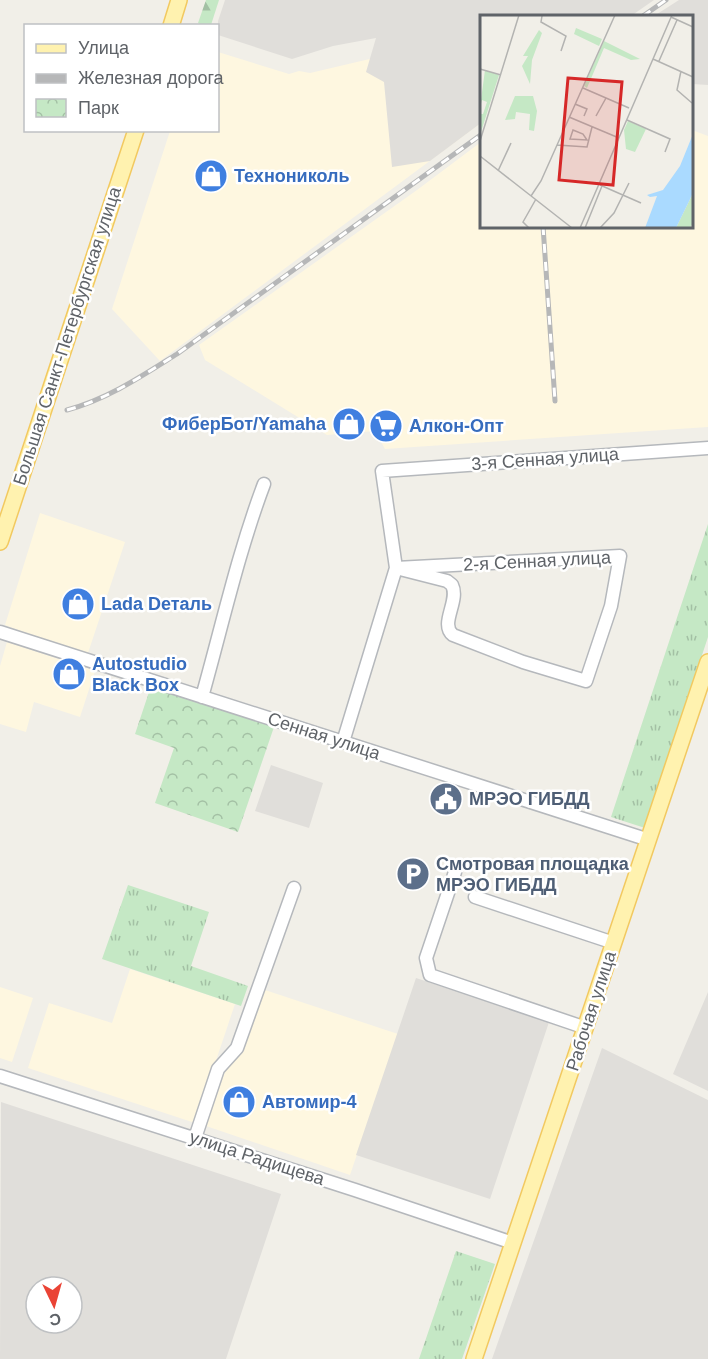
<svg xmlns="http://www.w3.org/2000/svg" width="708" height="1359" viewBox="0 0 708 1359" font-family="Helvetica,sans-serif">
  <defs>
    <pattern id="grass-tufts" width="24" height="20" patternUnits="userSpaceOnUse" patternTransform="scale(1.5)"><rect width="24" height="20" fill="#c5e8c5"/><path d="M3 7l-1-3M5 7V3M7 7l1-3M15 17l-1-3M17 17v-4M19 17l1-3" fill="none" stroke="#a3c0a4"/></pattern>
    <pattern id="forest-firs" width="22" height="20" patternUnits="userSpaceOnUse" patternTransform="scale(1.5)"><rect width="22" height="20" fill="#c5e8c5"/><path d="M5 1l3.5 6h-7zM16 11l3.5 6h-7z" fill="#a3c0a4"/></pattern>
    <pattern id="park-crowns" width="20" height="18" patternUnits="userSpaceOnUse" patternTransform="scale(1.5)"><rect width="20" height="18" fill="#c5e8c5"/><path d="M2 6a3 3 0 1 1 6 0M12 15a3 3 0 1 1 6 0" fill="none" stroke="#a3c0a4"/></pattern>
  </defs>
  <rect width="100%" height="100%" fill="#f1efe8"/>
  <path fill="#fef7e0" d="M 482,16 L 481,123 L 160,361 L 112,309 L 170,131 L 218,130 L 218,52 L 289,74 L 299,71 L 310,73 L 378,57 Z
    M 692,130 L 708,136 L 708,427 L 385,449 L 375,431 L 327,435 L 205,360 L 199,345 L 417,190 L 481,142 L 482,226 L 692,226 Z
    M 40,513 L 125,542 L 87,656 L 5,625 Z
    M 7,642 L 95,671 L 80,717 L 34,702 L 26,732 L 0,724 L 0,666 Z
    M 130,969 L 235,1004 L 195,1123 L 28,1068 L 49,1003 L 112,1023 Z
    M 0,987 L 33,998 L 12,1062 L 0,1058 Z
    M 265,990 L 398,1034 L 350,1175 L 206,1126 L 228,1063 L 241,1052 Z"/>
  <path fill="#e0deda" fill-rule="evenodd" d="M 225,0 L 654,0 L 631,16 L 482,16 L 481,123 L 430,161 L 392,167 L 384,82 L 366,72 L 376,38 L 333,46 L 292,59 L 218,35 L 218,21 Z
    M 679,0 L 708,0 L 708,85 L 692,84 L 692,16 L 654,16 Z
    M 271,765 L 323,783 L 309,828 L 255,811 Z
    M 416,978 L 549,1022 L 490,1199 L 356,1155 Z
    M 708,992 L 708,1091 L 673,1074 Z
    M 602,1048 L 708,1100 L 708,1359 L 492,1359 Z
    M 1,1102 L 281,1194 L 226,1359 L 0,1359 ZM 36,1287 L 72,1287 L 72,1323 L 36,1323 Z"/>
  <path fill="url(#grass-tufts)" d="M 708,524 L 708,637 L 645,828 L 611,817 Z
    M 128,885 L 209,912 L 191,966 L 248,986 L 241,1006 L 102,959 Z
    M 456,1251 L 495,1264 L 462,1359 L 419,1359 Z"/>
  <path fill="url(#forest-firs)" d="M 206,0 L 219,0 L 211,25 L 202,25 L 198,23 Z"/>
  <path fill="url(#park-crowns)" d="M 151,686 L 274,727 L 238,832 L 155,803 L 174,748 L 135,734 Z"/>
  <g fill="none" stroke-linecap="round" stroke-linejoin="round">
    <g stroke="#b5b8bc" stroke-width="15">
      <path id="minor" d="M 620,556 L 611,606 L 586,681 L 523,662 L 453,635 C 439,624 460,601 452,585 L 447,581 L 396,568 Z
        M 0,632 L 649,840
        M 202,697 C 222,626 238,553 264,484
        M 343,742 L 396,568 L 382,471 L 708,448
        M 455,872 L 426,958 L 430,975 L 586,1028
        M 475,897 L 614,943
        M 0,1076 L 355,1190 L 513,1243
        M 195,1138 L 218,1069 L 237,1048 L 294,888"/>
    </g>
    <g stroke="#f2c960" stroke-width="18">
      <path id="major" d="M 171,26 L 179,0
        M 0,542 L 136,130
        M 474,1359 L 708,662"/>
    </g>
    <use href="#minor" stroke="#fff" stroke-width="12"/>
    <use href="#major" stroke="#fff2af" stroke-width="15"/>
    <g stroke="#b6b7b8" stroke-width="5">
      <path id="rail" d="M 643,16 L 666,0
        M 543,226 L 555,401
        M 67,410 C 108,399 142,376 177,354 L 482,134"/>
    </g>
    <use href="#rail" stroke="#fff" stroke-width="3" stroke-dasharray="9" stroke-linecap="butt"/>
  </g>
  <defs>
    <g id="shop-disc" transform="scale(1.725)"><circle r="9.5" fill="#3f7fe0" stroke="#fff"/><path d="M-5-2.5h2.3a2.7 3.5 0 0 1 5.4 0H5L5.5 6h-11ZM-1.5-2.5h3a1.5 2.3 0 0 0-3 0Z" fill="#fff"/></g>
    <g id="supermarket-disc" transform="scale(1.725)"><circle r="9.5" fill="#3f7fe0" stroke="#fff"/><path d="M-6-5.5h2.5l.6 2H6L4.5 2H-2.5L-4.4-4H-6ZM-1.5 3.2a1.3 1.3 0 1 0 .1 0ZM3 3.2a1.3 1.3 0 1 0 .1 0Z" fill="#fff"/></g>
    <g id="civic-disc" transform="scale(1.725)"><circle r="9.5" fill="#5c6f8a" stroke="#fff"/><path d="M-.6-6.5H3V-4.5H.6V-3L4-1V1h2V6H-6V1h2V-1L-.6-3ZM-1.2 2.5V6h2.4V2.5Z" fill="#fff"/></g>
    <g id="parking-disc" transform="scale(1.725)"><circle r="9.5" fill="#5c6f8a" stroke="#fff"/><path d="M-3.5-5.5H1a3.5 3.5 0 0 1 0 7H-1V5.5H-3.5ZM-1-3.4V-.6H.8a1.4 1.4 0 0 0 0-2.8Z" fill="#fff"/></g>
  </defs>
  <g fill-rule="evenodd">
    <use href="#shop-disc" x="211" y="176"/>
    <use href="#shop-disc" x="349" y="424"/>
    <use href="#supermarket-disc" x="386" y="426"/>
    <use href="#shop-disc" x="78" y="604"/>
    <use href="#shop-disc" x="69" y="674"/>
    <use href="#civic-disc" x="446" y="799"/>
    <use href="#parking-disc" x="413" y="874"/>
    <use href="#shop-disc" x="239" y="1102"/>
  </g>
  <g text-anchor="middle" stroke-width="5" stroke-linejoin="round" paint-order="stroke">
    <g font-size="18" font-weight="bold" fill="#366cbe" stroke="#fff" text-anchor="start">
      <text x="234" y="182">Технониколь</text>
      <text x="326" y="430" text-anchor="end">ФиберБот/Yamaha</text>
      <text x="409" y="432">Алкон-Опт</text>
      <text x="101" y="610">Lada Dеталь</text>
      <text x="92" y="670">Autostudio<tspan x="92" dy="21">Black Box</tspan></text>
      <text x="262" y="1108">Автомир-4</text>
    </g>
    <g font-size="18" fill="#5f6368" stroke="#fff">
      <text transform="translate(67 336) rotate(-72)" y="6">Большая Санкт-Петербургская улица</text>
      <text transform="translate(545 459) rotate(-4)" y="6">3-я Сенная улица</text>
      <text transform="translate(537 561) rotate(-3)" y="6">2-я Сенная улица</text>
      <text transform="translate(324 736) rotate(18)" y="6">Сенная улица</text>
      <text transform="translate(591 1011) rotate(-72)" y="6">Рабочая улица</text>
      <text transform="translate(257 1158) rotate(18)" y="6">улица Радищева</text>
    </g>
    <g font-size="18" font-weight="bold" fill="#4e5e75" stroke="#fff" text-anchor="start">
      <text x="469" y="805">МРЭО ГИБДД</text>
      <text x="436" y="870">Смотровая площадка<tspan x="436" dy="21">МРЭО ГИБДД</tspan></text>
    </g>
  </g>
  <g transform="translate(480 15)">
    <rect width="213" height="213" fill="#f1efe8"/>
    <path d="M 96,13 L 122,24 L 119,31 L 94,19 ZM 124,26 L 160,44 L 151,45 L 124,33 L 107,73 L 104,71 ZM 5,55 L 19,60 L 0,120 L 0,99 L 3,99 L 7,87 L 2,85 L 0,92 Z" fill="#c5e8c5"/>
    <path d="M 213,178 L 213,208 L 210,213 L 196,213 Z" fill="#c5e8c5"/>
    <path d="M 59,15 L 62,18 L 52,45 L 50,69 L 42,51 L 48,41 L 43,41 ZM 35,81 L 53,81 L 57,96 L 54,116 L 49,115 L 50,99 L 36,97 L 35,104 L 25,105 ZM 148,106 L 166,114 L 155,137 L 146,134 L 144,115 Z" fill="#c5e8c5"/>
    <path d="M 213,119 L 213,178 L 196,213 L 165,213 L 177,181 L 170,182 L 167,180 L 183,175 L 200,151 Z" fill="#aadaff"/>
    <path fill="none" stroke="#b3b3b1" stroke-width="1.5" d="M 62,1 L 61,7 L 86,21 L 81,36M 191,2 L 213,12M 173,44 L 213,62M 179,46 L 197,5M 0,54 L 21,60M 201,56 L 197,75 L 212,88M 103,73 L 149,93M 95,89 L 107,94 L 104,101M 116,101 L 126,83M 89,102 L 139,123M 147,105 L 190,124 L 185,137M 93,115 L 103,119 L 107,125 L 90,124 ZM 0,126 L 39,0M 77,130 L 107,132 L 112,112M 0,141 L 92,213M 18,156 L 31,128M 120,170 L 161,188M 51,181 L 61,166 L 135,0M 49,213 L 43,207 L 56,184M 100,213 L 192,0M 105,213 L 122,171M 120,213 L 134,198 L 149,168"/>
    <path fill="#d62828" fill-opacity="0.15" stroke="#d62828" stroke-width="3" d="M 88,63 L 142,67 L 133,170 L 79,165 Z"/>
    <rect width="213" height="213" fill="none" stroke="#5f6368" stroke-width="3"/>
  </g>
  <rect x="24" y="24" width="195" height="108" fill="#ffffff" stroke="#bfc1c3" stroke-width="1.5"/>
  <rect x="36" y="44" width="30" height="9" fill="#fff2af" stroke="#bfc1c3" stroke-width="1.5"/>
  <text x="78" y="54" font-size="18" fill="#5f6368">Улица</text>
  <rect x="36" y="74" width="30" height="9" fill="#b6b7b8" stroke="#bfc1c3" stroke-width="1.5"/>
  <text x="78" y="84" font-size="18" fill="#5f6368">Железная дорога</text>
  <rect x="36" y="99" width="30" height="18" fill="url(#park-crowns)" stroke="#bfc1c3" stroke-width="1.5"/>
  <text x="78" y="114" font-size="18" fill="#5f6368">Парк</text>
  <g transform="translate(54 1305) rotate(175)"><circle r="28" fill="#ffffff" stroke="#bfc1c3" stroke-width="1.5"/>
  <path d="M0-4.5L10 22L0 15L-10 22Z" fill="#ea4335"/>
  <text y="-9" font-size="16" font-weight="bold" text-anchor="middle" fill="#5f6368">С</text>
  </g>
</svg>
